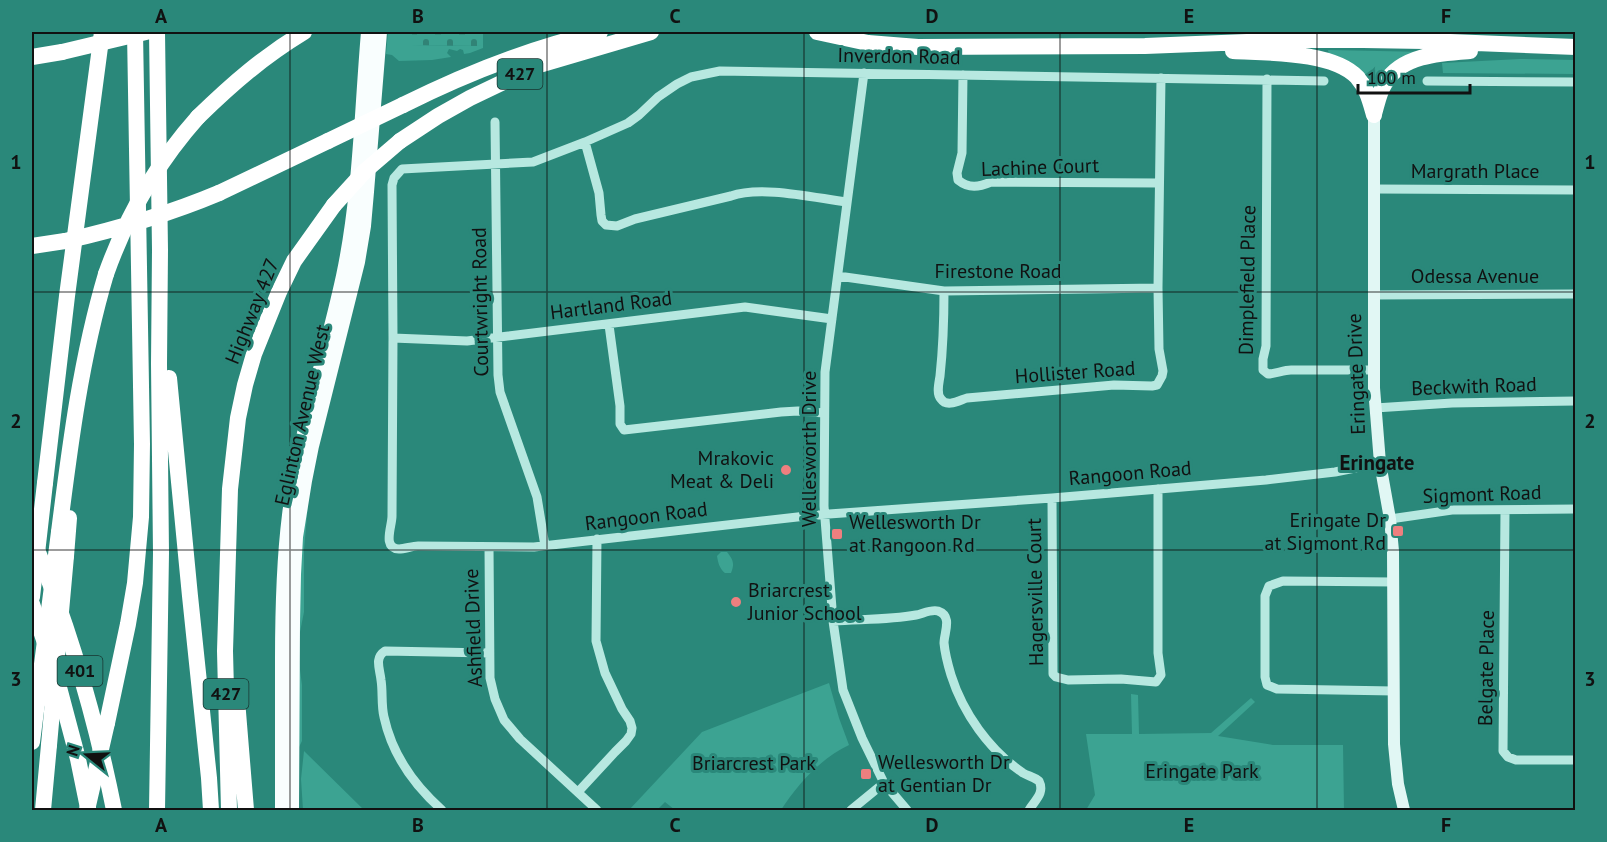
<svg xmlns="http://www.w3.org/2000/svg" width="1607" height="842" viewBox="0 0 1607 842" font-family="'PT Sans',sans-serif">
  <defs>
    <pattern id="cemetery-stones" width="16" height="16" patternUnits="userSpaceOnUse" patternTransform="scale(1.5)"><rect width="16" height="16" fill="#3ca392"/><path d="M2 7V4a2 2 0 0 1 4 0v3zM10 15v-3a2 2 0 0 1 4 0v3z" fill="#318376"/></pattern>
  </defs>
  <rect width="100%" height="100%" fill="#2a887a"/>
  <path fill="#3ca392" d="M 388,32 L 412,32 L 412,45 L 483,46 L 483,48 L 470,53 L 464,54 L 463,50 L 460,49 L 457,51 L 449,49 L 447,53 L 451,57 L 432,60 L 399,61 L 392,55 L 386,54 Z
    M 1328,50 L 1428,52 L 1377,91 L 1329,55 Z
    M 1520,59 L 1575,60 L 1575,74 L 1443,73 L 1442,63 Z
    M 311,470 L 304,550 L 304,612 L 297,647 L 302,685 L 302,741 L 297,751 C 296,657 292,562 311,470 Z
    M 721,552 L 727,552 C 733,560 735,563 731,573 L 725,573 C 720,569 718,563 717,556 Z
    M 829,683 L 839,718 L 849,745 C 820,759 798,784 781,810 L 675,810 L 665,802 L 657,810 L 629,810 L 702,732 Z
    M 1131,694 L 1138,695 L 1139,734 L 1211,733 L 1251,698 L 1255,702 L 1218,736 L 1273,745 L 1343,745 L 1344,810 L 1086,810 L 1095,795 L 1086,734 L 1132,734 Z
    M 304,751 L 364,810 L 303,810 L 301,779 Z"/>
  <path fill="url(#cemetery-stones)" d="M 412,32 L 483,32 L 483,46 L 412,45 Z"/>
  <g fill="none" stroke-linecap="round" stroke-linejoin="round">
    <path stroke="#b7e8e0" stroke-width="9" d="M 864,73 L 825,372 L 824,506 L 833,621 L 843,690 L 862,738 L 884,783 L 907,810
      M 963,75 L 962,153 L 957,173 L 958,180 C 969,189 979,187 991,182 L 1159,183
      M 1267,79 L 1266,346 L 1263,359 L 1263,370 L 1268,374 C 1276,374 1283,370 1291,370 L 1373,370
      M 1324,81 L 720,71 L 691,77 L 677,84 L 658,97 L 639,115 L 628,123 L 585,142 L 533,162 L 402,169 L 394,178 L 392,185 L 393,338 L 392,516 C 392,527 382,548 399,549 C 405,549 412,546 418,546 L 534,547 L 815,515 L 1052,498 L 1266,480 L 1335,472 L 1380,463
      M 1427,81 L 1576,82
      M 495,122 L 498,375 L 500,392 L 537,497 L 545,546
      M 585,142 L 599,193 L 601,215 L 602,221 L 606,225 L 617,226 L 635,219 L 731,196 C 761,185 815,198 847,202
      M 1374,189 L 1576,190
      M 838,276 L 944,291 L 1158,288
      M 944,291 C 944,320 943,348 940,376 C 939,383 936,394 941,399 C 947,408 960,400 967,398 L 1114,385 L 1152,386 L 1157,385 L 1162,376 L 1163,371 L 1159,349 L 1158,288 L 1161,78
      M 1374,295 L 1576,294
      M 609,325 L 620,406 L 620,424 L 624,430 L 781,412 L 798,411 L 824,413
      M 393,338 L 467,341 L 745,307 L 832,319
      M 1375,408 L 1452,403 L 1576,401
      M 1052,498 L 1053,674 L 1056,677 L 1068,680 L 1121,679 L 1156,682 L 1161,675 L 1158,653 L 1158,489
      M 1505,510 L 1503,751 L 1508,757 L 1516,760 L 1576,760
      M 1390,519 L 1452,510 L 1576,509
      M 489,547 L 490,678 L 495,699 L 504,720 L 520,739 L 597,810
      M 833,621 C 860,619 889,620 916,615 C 922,614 931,609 938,611 C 953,616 944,633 944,643 C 945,654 948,665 951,675 C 963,713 989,750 1023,773 C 1028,776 1034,777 1039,781 C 1045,793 1035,800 1029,810
      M 1394,691 L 1277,689 L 1267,685 L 1265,677 L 1265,596 L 1269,586 L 1283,581 L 1394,582
      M 578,792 L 615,752 L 626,741 L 631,734 L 632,728 L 630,721 L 622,709 L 605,673 L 596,641 L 597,539
      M 442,810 C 415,786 392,754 384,717 C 381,705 383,692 381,680 C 380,669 374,658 385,651 L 489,653
      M 851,810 L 884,783"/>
    <path stroke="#e1f7f4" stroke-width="12" d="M 1374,115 L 1374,388 L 1380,463 L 1390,519 L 1393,551 L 1394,744 L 1398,784 L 1404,810"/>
    <path stroke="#f9fefe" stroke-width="14" d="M 282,810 C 282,760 282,710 282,660 C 282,612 283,563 289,515 C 299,434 326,355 343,276 C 360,196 361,113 368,32
      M 292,810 L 293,623 L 294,574 L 296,537 L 305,481 L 312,446 L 358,262 L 364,226 L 367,192 L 380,32"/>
    <path stroke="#fff" stroke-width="16" d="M 157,32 L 160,250 L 159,364 L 161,553 L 157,810
      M 817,32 L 868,43 L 918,47 L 1145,46 L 1300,40 L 1363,40 L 1425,41 L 1576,47
      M 1233,51 C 1267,53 1332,51 1357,77 C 1367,88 1370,101 1374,115
      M 32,57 L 62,52
      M 403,105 C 463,75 534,47 600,32
      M 1374,114 C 1377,104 1379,92 1385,83 C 1401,55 1441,53 1470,51
      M 198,117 C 233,83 263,57 304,32
      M 400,141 L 438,116 L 470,98 L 539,65 L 651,32
      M 219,193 L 328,141
      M 32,246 L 65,241
      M 169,378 L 190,596 L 209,778 L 211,810
      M 45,483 L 67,296 L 102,32
      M 59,532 C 70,445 81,358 106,274
      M 36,547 C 71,633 96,720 114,810
      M 66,556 L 69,518
      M 32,604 L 46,646
      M 56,676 L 78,759 L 88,808
      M 237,700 L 246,810
      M 107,723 L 128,624 L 135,583 L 141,517 L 142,444 L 135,32
      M 32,742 L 37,703
      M 43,810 L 49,745
      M 229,810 L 225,651 L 230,489 L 238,418 L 245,385 L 254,354 L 279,292 L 294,261 L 334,205"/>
    <path stroke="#fff" stroke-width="16" d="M 62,52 L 146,32
      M 328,141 L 403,105
      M 334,205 L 365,171 L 400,141
      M 65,241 C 118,229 169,214 219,193
      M 106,274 C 127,215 157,163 198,117
      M 32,597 L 45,483
      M 37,703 L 59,532
      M 49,745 L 66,556
      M 87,810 L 107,723"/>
  </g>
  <path fill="none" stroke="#111" stroke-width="1.5" stroke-opacity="0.55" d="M 290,32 L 290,810M 547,32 L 547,810M 804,32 L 804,810M 1060,32 L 1060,810M 1317,32 L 1317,810M 32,292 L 1576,292M 32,550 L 1576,550"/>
  <g fill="#ee7f7f" stroke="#2a887a" stroke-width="2">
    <circle cx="786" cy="470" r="6"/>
    <rect x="1392" y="525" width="12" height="12" rx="3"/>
    <rect x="831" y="528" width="12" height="12" rx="3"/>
    <circle cx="736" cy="602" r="6"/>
    <rect x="860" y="768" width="12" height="12" rx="3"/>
  </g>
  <g text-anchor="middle" stroke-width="6" stroke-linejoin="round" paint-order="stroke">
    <g fill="#2a887a" stroke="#183530" stroke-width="1.5">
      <rect x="497.5" y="59" width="45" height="30" rx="4.5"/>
      <rect x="57.5" y="656" width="45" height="30" rx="4.5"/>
      <rect x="203.5" y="679" width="45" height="30" rx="4.5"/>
    </g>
    <g font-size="18" font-weight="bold" fill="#111">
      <text x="520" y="80">427</text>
      <text x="80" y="677">401</text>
      <text x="226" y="700">427</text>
    </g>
    <g font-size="20" fill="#111" stroke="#2a887a">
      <text transform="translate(899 56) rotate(1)" y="7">Inverdon Road</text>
      <text transform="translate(1040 167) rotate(-2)" y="7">Lachine Court</text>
      <text x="1475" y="178">Margrath Place</text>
      <text x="998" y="278">Firestone Road</text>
      <text x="1475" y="283">Odessa Avenue</text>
      <text transform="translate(1247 280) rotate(-89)" y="7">Dimplefield Place</text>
      <text transform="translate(480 302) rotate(-91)" y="7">Courtwright Road</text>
      <text transform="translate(611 305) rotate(-7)" y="7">Hartland Road</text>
      <text transform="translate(252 311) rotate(-68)" y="7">Highway 427</text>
      <text transform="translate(1075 372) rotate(-4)" y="7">Hollister Road</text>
      <text transform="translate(1356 374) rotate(-92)" y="7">Eringate Drive</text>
      <text transform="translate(1474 386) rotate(-2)" y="7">Beckwith Road</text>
      <text transform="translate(302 415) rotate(-77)" y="7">Eglinton Avenue West</text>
      <text transform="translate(809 449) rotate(-90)" y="7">Wellesworth Drive</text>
      <text transform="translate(1130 473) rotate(-5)" y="7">Rangoon Road</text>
      <text transform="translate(1482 494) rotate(-2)" y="7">Sigmont Road</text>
      <text transform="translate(646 516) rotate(-7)" y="7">Rangoon Road</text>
      <text transform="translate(1035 592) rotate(-91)" y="7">Hagersville Court</text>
      <text transform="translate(473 628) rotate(-92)" y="7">Ashfield Drive</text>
      <text transform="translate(1486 668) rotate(-89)" y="7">Belgate Place</text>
    </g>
    <g font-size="20" fill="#111" stroke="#2a887a" text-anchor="start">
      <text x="774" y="465" text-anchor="end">Mrakovic<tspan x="774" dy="23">Meat &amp; Deli</tspan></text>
      <text x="1386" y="527" text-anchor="end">Eringate Dr<tspan x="1386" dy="23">at Sigmont Rd</tspan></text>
      <text x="849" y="529">Wellesworth Dr<tspan x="849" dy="23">at Rangoon Rd</tspan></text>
      <text x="748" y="597">Briarcrest<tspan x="748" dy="23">Junior School</tspan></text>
      <text x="878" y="769">Wellesworth Dr<tspan x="878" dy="23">at Gentian Dr</tspan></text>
    </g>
    <g font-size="20" fill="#111" stroke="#2a887a">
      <text x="754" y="770">Briarcrest Park</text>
      <text x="1202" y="778">Eringate Park</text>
    </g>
    <g font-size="21" font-weight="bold" fill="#111" stroke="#2a887a">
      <text x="1377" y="470">Eringate</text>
    </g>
  </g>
  <rect width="1607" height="842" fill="none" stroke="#2a887a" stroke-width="66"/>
  <g transform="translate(87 755) rotate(288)" stroke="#2a887a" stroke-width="4.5" paint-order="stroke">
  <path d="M0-4.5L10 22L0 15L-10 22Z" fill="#111111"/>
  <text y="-9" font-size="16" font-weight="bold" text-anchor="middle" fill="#111111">N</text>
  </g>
  <path d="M1358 84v9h112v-9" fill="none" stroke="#111111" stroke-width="3"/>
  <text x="1367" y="84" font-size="18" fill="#111111" stroke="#2a887a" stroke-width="4.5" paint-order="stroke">100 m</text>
  <rect x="33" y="33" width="1541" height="776" fill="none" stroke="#111" stroke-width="2"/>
  <g font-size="20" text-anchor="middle" font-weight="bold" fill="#111">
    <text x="161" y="23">A</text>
    <text x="418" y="23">B</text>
    <text x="675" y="23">C</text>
    <text x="932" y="23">D</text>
    <text x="1189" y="23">E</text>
    <text x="1446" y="23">F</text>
    <text x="16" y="169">1</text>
    <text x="1590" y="169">1</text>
    <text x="16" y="428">2</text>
    <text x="1590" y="428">2</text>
    <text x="16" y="686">3</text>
    <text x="1590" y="686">3</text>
    <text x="161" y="832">A</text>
    <text x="418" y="832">B</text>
    <text x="675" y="832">C</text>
    <text x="932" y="832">D</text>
    <text x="1189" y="832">E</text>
    <text x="1446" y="832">F</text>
  </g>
</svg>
